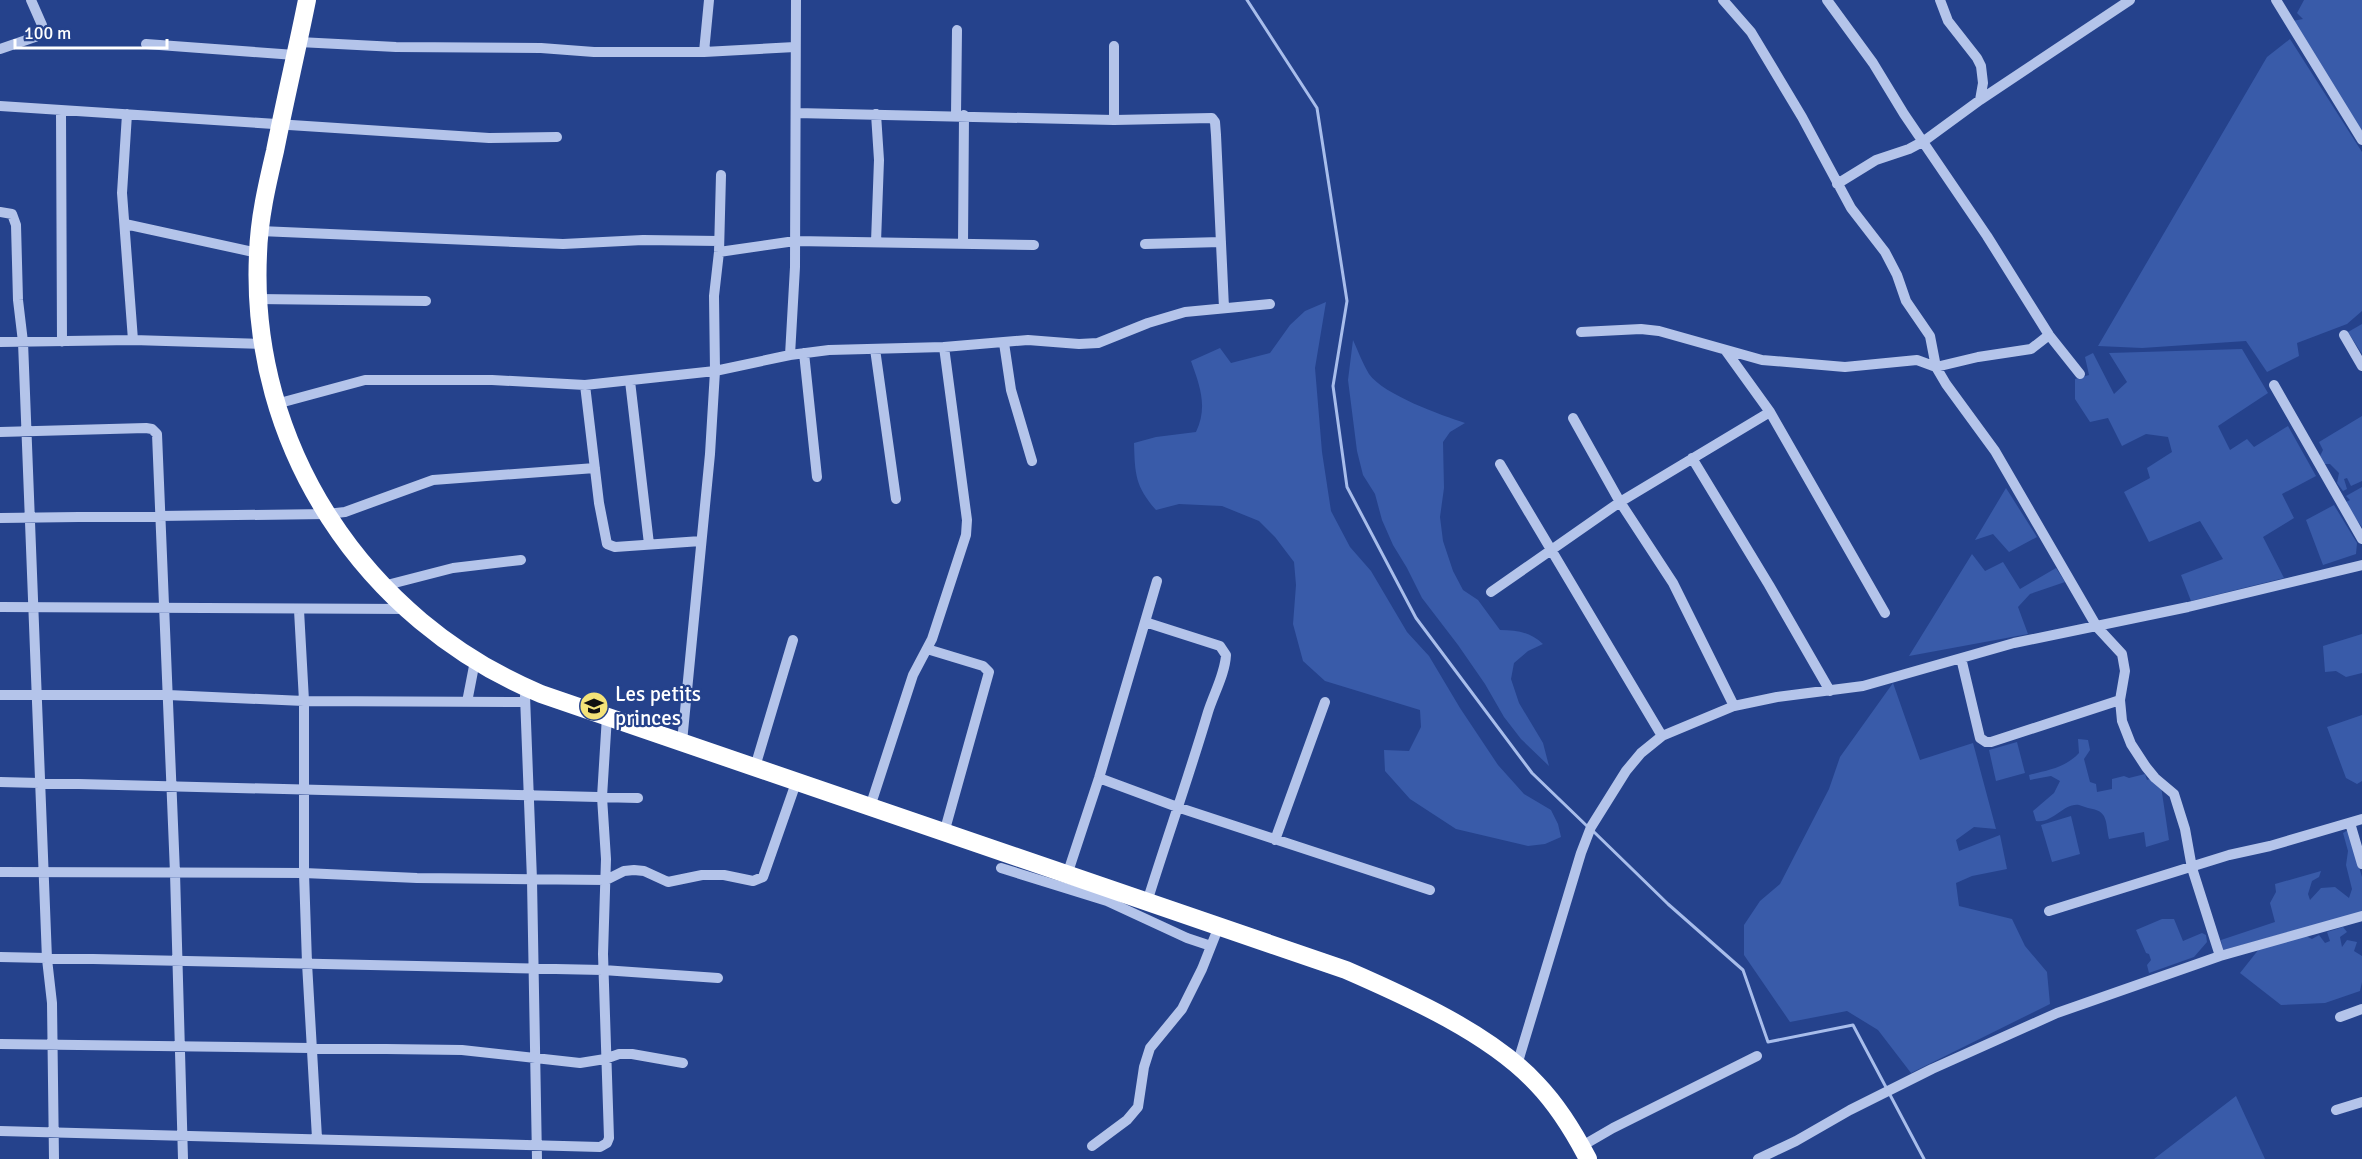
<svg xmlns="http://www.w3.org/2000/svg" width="2362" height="1159" viewBox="0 0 2362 1159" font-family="Signika,sans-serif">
  <rect width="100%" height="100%" fill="#25428c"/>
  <path fill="#395ba9" d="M 2304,0 L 2362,0 L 2362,141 L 2287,22 L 2303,19 L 2297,13 Z
    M 2290,39 L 2362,152 L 2362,311 L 2347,324 L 2297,343 L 2299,356 L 2267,372 L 2246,341 L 2142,348 L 2098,346 L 2267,57 Z
    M 1326,302 L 1315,368 L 1322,452 L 1331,511 L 1350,547 L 1371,571 L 1407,632 L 1429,656 L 1460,708 L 1498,765 L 1524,794 L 1551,810 L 1558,824 L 1561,837 L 1545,844 L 1528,846 L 1456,829 L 1410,799 L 1385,771 L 1384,750 L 1409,751 L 1421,727 L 1420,710 L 1325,681 L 1303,661 L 1293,624 L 1296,585 L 1294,562 L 1275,537 L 1259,521 L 1222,506 L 1179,504 L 1156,510 C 1135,486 1135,474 1134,443 L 1156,437 L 1196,432 C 1208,407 1200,386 1191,361 L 1220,348 L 1231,363 L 1270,353 L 1290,325 L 1305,311 Z
    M 2362,324 L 2362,354 L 2348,332 Z
    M 1353,340 C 1358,351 1363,364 1369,374 C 1384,395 1441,415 1465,423 L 1450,432 L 1443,442 L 1444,488 L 1440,517 L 1443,541 L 1453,571 L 1463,590 L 1478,600 L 1500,630 C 1517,630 1530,632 1543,644 L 1528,651 L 1514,663 L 1511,679 L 1519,703 L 1543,743 L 1549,766 L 1521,739 L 1504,717 L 1485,684 L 1458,645 L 1422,598 L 1407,568 L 1393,545 L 1382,520 L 1375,494 L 1363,475 L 1357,451 L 1348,380 Z
    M 2242,349 L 2268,393 L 2218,426 L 2230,450 L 2247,439 L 2254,447 L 2288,426 L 2316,476 L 2282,494 L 2294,518 L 2263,537 L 2284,578 L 2191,601 L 2181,575 L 2223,559 L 2200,521 L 2149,542 L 2124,492 L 2150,478 L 2147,468 L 2172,452 L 2168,437 L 2146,434 L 2122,446 L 2108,418 L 2090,422 L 2075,399 L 2075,379 L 2089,375 L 2085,357 L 2093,353 L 2114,394 L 2127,382 L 2109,353 Z
    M 2362,416 L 2362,481 L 2351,486 L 2347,478 L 2344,479 L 2347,489 L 2343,491 L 2337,483 L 2339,473 L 2330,464 L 2323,464 L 2319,458 L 2323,450 L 2319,442 Z
    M 2362,487 L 2362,527 L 2344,503 L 2350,500 L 2346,496 Z
    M 2006,488 L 2037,537 L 2009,552 L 1993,534 L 1975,540 Z
    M 2334,505 L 2357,543 L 2356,554 L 2323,565 L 2306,520 Z
    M 1972,554 L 1985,571 L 2003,562 L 2020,589 L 2056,568 L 2065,582 L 2030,594 L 2018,607 L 2028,634 L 1909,656 Z
    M 2362,634 L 2362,673 L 2346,677 L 2336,671 L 2325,672 L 2323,646 Z
    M 1893,683 L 1920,760 L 1973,743 L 1996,829 L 1974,827 L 1956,840 L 1959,851 L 2000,835 L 2007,869 L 1972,876 L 1956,883 L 1959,906 L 2012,919 L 2025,946 L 2047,972 L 2050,1004 L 1911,1073 L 1878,1030 L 1847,1011 L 1790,1022 L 1744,955 L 1744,925 L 1760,901 L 1780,884 L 1829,789 L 1840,757 Z
    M 2362,699 L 2362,781 L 2357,784 L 2346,778 L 2327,727 L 2362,715 Z
    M 2078,739 L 2088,740 L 2090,750 L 2084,759 L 2090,782 L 2096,784 L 2097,792 L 2112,789 L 2112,779 L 2124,776 L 2129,778 L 2145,774 L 2147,780 L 2153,778 L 2161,786 L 2169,840 L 2146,847 L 2144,832 L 2109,839 C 2105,821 2109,811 2088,808 C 2085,807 2082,806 2079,805 C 2063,803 2053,824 2036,821 L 2033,811 L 2054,793 L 2060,781 L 2051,776 L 2030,780 L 2029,775 C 2048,770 2065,768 2079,753 Z
    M 2017,742 L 2025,773 L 1996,781 L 1989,750 Z
    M 2071,816 L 2080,854 L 2052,862 L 2041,825 Z
    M 2348,830 L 2362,877 L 2362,912 L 2223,950 L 2221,940 L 2275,922 L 2270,903 L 2276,892 L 2275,884 L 2321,871 L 2319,877 L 2312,881 L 2308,894 L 2310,900 L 2321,888 L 2335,887 L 2349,898 L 2352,889 L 2346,865 L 2348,851 L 2343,833 Z
    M 2162,919 L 2174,919 L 2183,941 L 2202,933 L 2206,935 L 2207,942 L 2194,957 L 2149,973 L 2147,965 L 2151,960 L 2149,954 L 2146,953 L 2136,930 Z
    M 2343,927 L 2347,932 L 2340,937 L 2342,947 L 2347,940 L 2357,942 L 2354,951 L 2362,956 L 2362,982 L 2360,991 L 2325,1003 L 2281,1005 L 2240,973 L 2259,949 L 2306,936 L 2312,939 L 2319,935 L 2325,943 L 2330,941 L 2327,932 Z
    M 2236,1096 L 2265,1159 L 2154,1159 Z"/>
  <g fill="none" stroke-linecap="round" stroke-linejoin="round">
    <path stroke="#a8bdeb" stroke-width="3" d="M 1247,0 L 1317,108 L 1347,301 L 1333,386 L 1347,487 L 1416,618 L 1532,773 L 1588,827
      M 1593,831 L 1668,904 L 1743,970 L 1768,1042 L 1853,1025 L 1924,1159"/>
    <path stroke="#b4c4ea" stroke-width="10" d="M 1723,0 L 1751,32 L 1802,117 L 1851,208 L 1885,252 L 1897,275 L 1906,301 L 1930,336 L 1936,367 L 1946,384 L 1995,451 L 2097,627 L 2122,654 L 2125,671 L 2120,700 L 2122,721 L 2131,744 L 2146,767 L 2155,778 L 2174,794 L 2185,829 L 2192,868 L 2220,956
      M 1827,0 L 1873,63 L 1904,114 L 1987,236 L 2049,335 L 2080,374
      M 1940,0 L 1948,21 L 1977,58 L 1981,66 L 1983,83 L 1980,100
      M 2276,0 L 2362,140
      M 299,42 L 396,47 L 541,48 L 594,52 L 704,52 L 795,47
      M 146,44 L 295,55
      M 0,49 L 35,37 L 40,33 L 42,25 L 31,0
      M 704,52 L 709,0
      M 0,106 L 489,138 L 557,137
      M 61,112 L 62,342
      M 796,113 L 1114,120 L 1212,118 L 1215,122 L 1216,135 L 1224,308
      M 127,114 L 122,193 L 133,340
      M 876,114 L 879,160 L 876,242
      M 956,115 L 957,30
      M 1114,120 L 1114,46
      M 1837,184 L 1876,160 L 1909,149 L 1924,141 L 1980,100 L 2130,0
      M 0,212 L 12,214 L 16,225 L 18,300 L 23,342 L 47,959 L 52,1003 L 54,1159
      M 125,224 L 258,253
      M 260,231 L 563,244 L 643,240 L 719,241
      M 963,244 L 964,115
      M 1145,244 L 1221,242
      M 719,252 L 795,241 L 1034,245
      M 257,299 L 426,301
      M 1581,332 L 1641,329 L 1659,331 L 1762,360 L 1845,367 L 1917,360 L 1936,367 L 1978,357 L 2031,349 L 2049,335
      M 2344,335 L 2362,366
      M 0,342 L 133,340 L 261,344
      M 1004,343 L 1011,390 L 1032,461
      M 875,349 L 896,499
      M 1726,351 L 1770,412 L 1885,613
      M 804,353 L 817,477
      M 790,355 L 795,267 L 796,0
      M 630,381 L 649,544
      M 585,385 L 599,503 L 607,544 L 615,547 L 701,541
      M 2274,385 L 2362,539
      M 276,404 L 365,380 L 492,380 L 585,385 L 715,371 L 790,355 L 829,350 L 944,347 L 1028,340 L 1079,344 L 1098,343 L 1148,323 L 1185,312 L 1270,304
      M 1573,418 L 1620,502 L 1673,583 L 1734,706
      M 0,432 L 146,428 L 152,429 L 157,434 L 175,873 L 183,1159
      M 1692,458 L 1769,585 L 1830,691
      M 1500,464 L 1662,736
      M 0,518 L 327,514 L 345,512 L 433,480 L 595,468
      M 383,586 L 453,568 L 521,560
      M 1491,592 L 1620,502 L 1770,412
      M 0,607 L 406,609
      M 299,610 L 304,701 L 304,873 L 307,963 L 317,1138
      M 1145,622 L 1220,646 L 1226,655 C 1225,674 1214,693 1208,712 C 1189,776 1167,838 1147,902
      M 927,649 L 983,666 L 989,672 L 944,833
      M 1961,658 L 1980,738 L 1986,742 L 1991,742 L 2120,700
      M 0,695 L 168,695 L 304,701 L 524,702
      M 525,696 L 532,880 L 537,1159
      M 467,702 L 475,661
      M 682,742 L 710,454 L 715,371 L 714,296 L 719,252 L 721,175
      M 755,767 L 793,640
      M 1099,778 L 1180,808 L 1430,890
      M 0,782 L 638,798
      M 870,807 L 913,675 L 932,639 L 966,535 L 967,520 L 944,347
      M 2350,823 L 2362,864
      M 1275,840 L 1325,702
      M 1001,868 L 1107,901 L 1187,938 L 1211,946
      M 0,872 L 304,873 L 417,878 L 606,880 L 624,871 L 634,870 L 644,871 L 668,882 L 702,875 L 724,875 L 753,881 L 763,877 L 797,780
      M 1067,875 L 1099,778 L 1157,581
      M 2049,911 L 2229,855 L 2270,846 L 2362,819
      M 0,957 L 603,970 L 718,978
      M 2340,1017 L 2362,1009
      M 0,1044 L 462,1050 L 580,1063 L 605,1059 L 619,1054 L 632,1054 L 683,1063
      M 1517,1065 L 1581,853 L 1591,827 L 1626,771 L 1641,753 L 1662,736 L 1734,706 L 1777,697 L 1863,686 L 2014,643 L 2188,607 L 2362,565
      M 2336,1110 L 2362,1102
      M 0,1131 L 600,1147 L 607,1143 L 609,1138 L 603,954 L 606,859 L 602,797 L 607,716
      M 1092,1146 L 1127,1120 L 1138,1107 L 1144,1067 L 1150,1048 L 1182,1009 L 1202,969 L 1219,926
      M 1582,1146 L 1613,1128 L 1757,1056
      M 1758,1159 L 1796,1141 L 1850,1110 L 1932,1069 L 2057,1013 L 2220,956 L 2362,916"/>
    <path stroke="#fff" stroke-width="18" d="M 307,0 C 297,50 285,100 275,151 C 267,185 259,219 258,254 C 249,446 364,620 541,694 L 1346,970 C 1408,997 1491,1034 1537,1084 C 1558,1106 1574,1132 1588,1159"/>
  </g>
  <defs>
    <g id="school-disc" transform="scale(1.5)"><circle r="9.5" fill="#f4e378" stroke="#25428c"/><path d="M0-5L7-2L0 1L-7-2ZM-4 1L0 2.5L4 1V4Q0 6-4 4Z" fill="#111"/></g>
  </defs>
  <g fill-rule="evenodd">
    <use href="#school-disc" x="594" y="706"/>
  </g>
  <g text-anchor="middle" stroke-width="4.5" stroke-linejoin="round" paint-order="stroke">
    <g font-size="21" fill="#fff" stroke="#25428c" text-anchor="start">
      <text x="615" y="701">Les petits<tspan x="615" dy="24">princes</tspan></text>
    </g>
  </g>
  <path d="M15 39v9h152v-9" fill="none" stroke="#ffffff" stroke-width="3"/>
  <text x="24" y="39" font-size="18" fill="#ffffff" stroke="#25428c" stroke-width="4.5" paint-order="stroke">100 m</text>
</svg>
